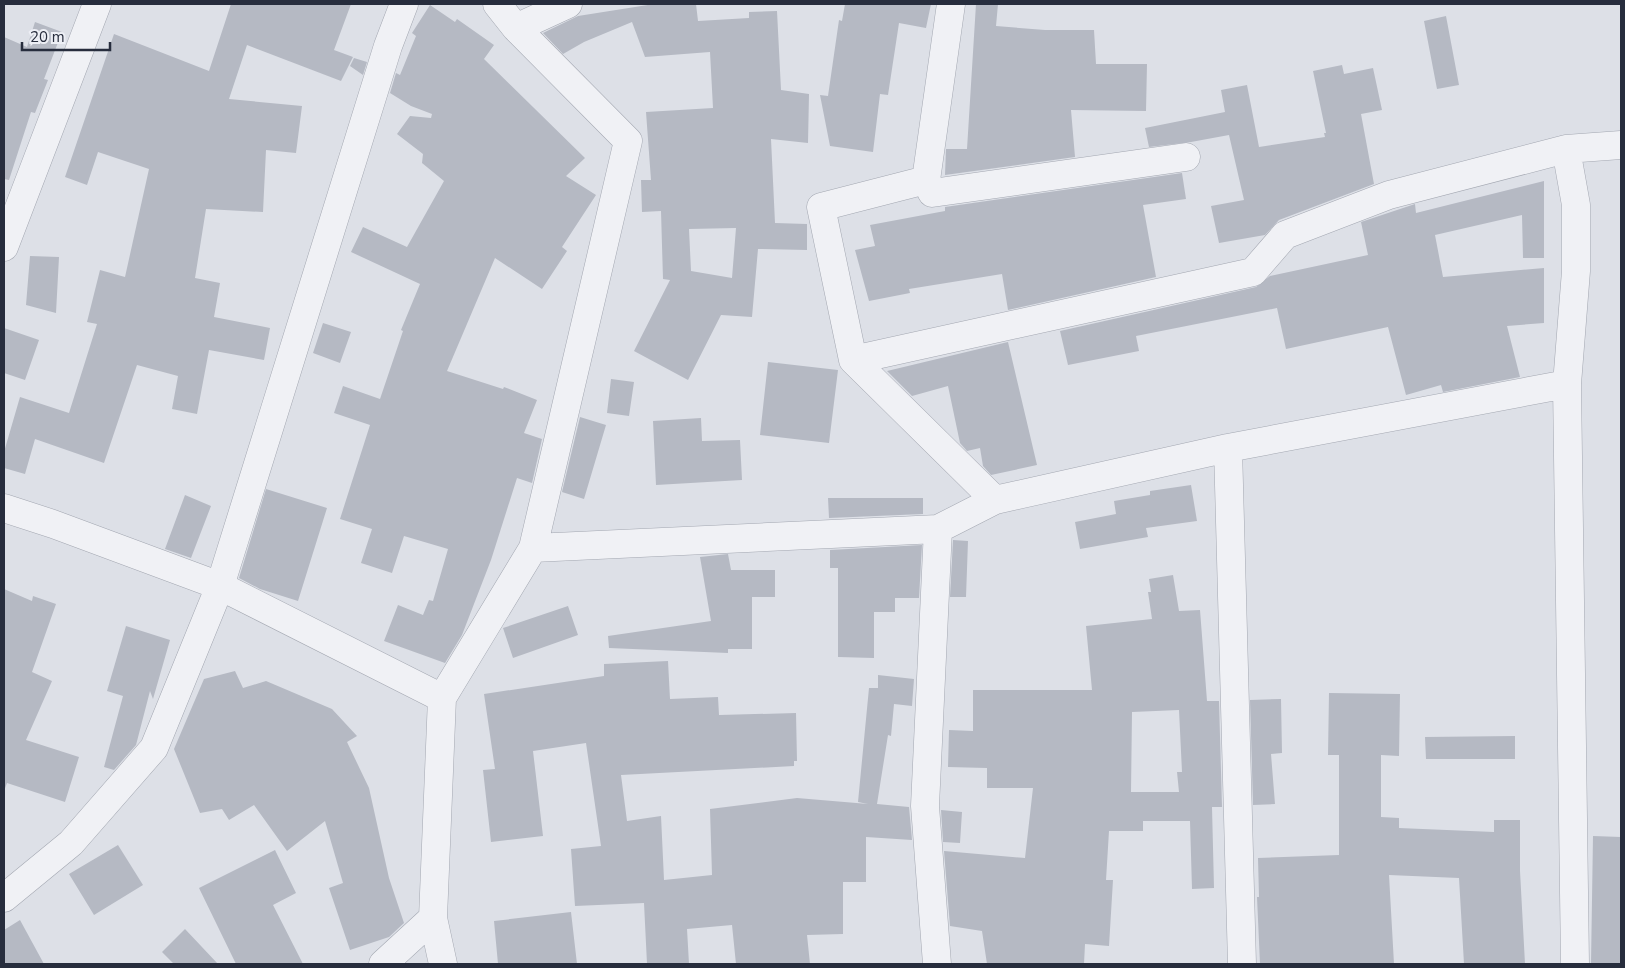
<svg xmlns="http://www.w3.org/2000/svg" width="1625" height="968" viewBox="0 0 1625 968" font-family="'Nunito Sans',sans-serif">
  <rect width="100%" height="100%" fill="#dde0e7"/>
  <path fill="#b5b9c3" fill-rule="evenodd" d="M 231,4 L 351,4 L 334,50 L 353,57 L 341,81 L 247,45 L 229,99 L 302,106 L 296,153 L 266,150 L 263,212 L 206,209 L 195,278 L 220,283 L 214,317 L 270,328 L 264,360 L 209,350 L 197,414 L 172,409 L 178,376 L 137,365 L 104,463 L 35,439 L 25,474 L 4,468 L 4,452 L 20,397 L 69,413 L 97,324 L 87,322 L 100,270 L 125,277 L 149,169 L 98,152 L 87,185 L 65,177 L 114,34 L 209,71 Z
    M 654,4 L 696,4 L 698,21 L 749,18 L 749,12 L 777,11 L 781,90 L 809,94 L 808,143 L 771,139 L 775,223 L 807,224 L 807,250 L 758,249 L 752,317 L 721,315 L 688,380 L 634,351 L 670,280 L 663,279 L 661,211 L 642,212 L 641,180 L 651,180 L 646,112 L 713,108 L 710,52 L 645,57 L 632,22 L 584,42 L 563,54 L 543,33 L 578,16 ZM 736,228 L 732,278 L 691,271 L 689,229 Z
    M 845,4 L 931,4 L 926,28 L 899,23 L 888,95 L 880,94 L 873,152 L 830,146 L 820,95 L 828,96 L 839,20 L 842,21 Z
    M 976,4 L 998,4 L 996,26 L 1045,30 L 1094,30 L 1096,64 L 1147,64 L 1146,111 L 1071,110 L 1075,157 L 945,175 L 946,149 L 967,149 Z
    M 430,5 L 455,22 L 457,19 L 494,45 L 484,59 L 585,158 L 566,176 L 596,195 L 562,247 L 567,251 L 542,289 L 495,258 L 447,371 L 503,389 L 504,387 L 537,400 L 524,433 L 542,439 L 532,483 L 517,478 L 491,560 L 462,635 L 445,663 L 384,641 L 398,605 L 423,615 L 429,600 L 433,601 L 448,549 L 404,536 L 392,573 L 361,563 L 372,529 L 340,519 L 370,425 L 334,413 L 343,386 L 380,399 L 403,331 L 401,330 L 420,284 L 351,252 L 363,227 L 407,247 L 444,181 L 422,163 L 423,154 L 397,134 L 410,116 L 431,118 L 432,114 L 411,106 L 390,93 L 396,73 L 400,75 L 416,36 L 412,33 Z
    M 1446,16 L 1459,85 L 1437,89 L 1424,21 Z
    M 35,22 L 62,32 L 44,79 L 48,80 L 35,113 L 31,112 L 9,180 L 4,179 L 4,37 L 27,47 Z
    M 354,58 L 367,62 L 363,75 L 350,66 Z
    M 1342,65 L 1344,74 L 1373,68 L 1382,110 L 1361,114 L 1374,184 L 1279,220 L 1265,235 L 1219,243 L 1211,206 L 1244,200 L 1229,135 L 1191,142 L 1149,147 L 1145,128 L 1225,112 L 1221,90 L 1247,85 L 1259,147 L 1325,137 L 1324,133 L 1326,133 L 1313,71 Z
    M 1182,173 L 1186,199 L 1143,205 L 1156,277 L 1008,310 L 1002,274 L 909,289 L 910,293 L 869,301 L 855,250 L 875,246 L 870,225 L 945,211 L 945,207 Z
    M 1544,181 L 1544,258 L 1523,258 L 1522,215 L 1435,235 L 1443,277 L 1544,268 L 1544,323 L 1507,326 L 1520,377 L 1443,392 L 1441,385 L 1406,395 L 1388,327 L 1286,349 L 1277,308 L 1136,336 L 1139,351 L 1068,365 L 1060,331 L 1256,287 L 1270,276 L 1368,255 L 1361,222 L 1415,204 L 1416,213 Z
    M 30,256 L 59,257 L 56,313 L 26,305 Z
    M 323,323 L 351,332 L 340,363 L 313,353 Z
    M 4,328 L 39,340 L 25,380 L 4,373 Z
    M 1008,342 L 1037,465 L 991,475 L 983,466 L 980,448 L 967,451 L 960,443 L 948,386 L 912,396 L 887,371 Z
    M 768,362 L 838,370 L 829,443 L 760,435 Z
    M 611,379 L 634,382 L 629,416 L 607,413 Z
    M 580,417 L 606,425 L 584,499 L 562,492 Z
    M 701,418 L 702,441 L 740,440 L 742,480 L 656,485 L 653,421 Z
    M 1191,485 L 1197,521 L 1146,528 L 1148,537 L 1080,549 L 1075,522 L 1116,514 L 1114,501 L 1150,495 L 1150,491 Z
    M 266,489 L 327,508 L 298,601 L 260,589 L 239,578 Z
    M 185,495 L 211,506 L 191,558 L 165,549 Z
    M 828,498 L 923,498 L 923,514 L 829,518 Z
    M 953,540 L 968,541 L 966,597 L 950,597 Z
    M 922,545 L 919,598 L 895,598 L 895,612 L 874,612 L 874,658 L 838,657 L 838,568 L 830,568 L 830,550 Z
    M 728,554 L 731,570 L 775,570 L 775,597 L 752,597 L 752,649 L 728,649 L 728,653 L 609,648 L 608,636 L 711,621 L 700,557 Z
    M 1173,575 L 1179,611 L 1200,610 L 1207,701 L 1219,701 L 1222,807 L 1212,807 L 1214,888 L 1192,889 L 1190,821 L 1143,821 L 1143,831 L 1109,831 L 1106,880 L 1113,880 L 1109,946 L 1085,944 L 1084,964 L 987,964 L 982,931 L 950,926 L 944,851 L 1025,858 L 1033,788 L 987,788 L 987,768 L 948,767 L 949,730 L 973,731 L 973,690 L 1092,690 L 1086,626 L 1152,619 L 1148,592 L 1151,592 L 1149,579 ZM 1179,710 L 1182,772 L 1177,772 L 1179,792 L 1131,792 L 1132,712 Z
    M 4,589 L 32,601 L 33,596 L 56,604 L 32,672 L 52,681 L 26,740 L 79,757 L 65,802 L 7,783 L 4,791 Z
    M 568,606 L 578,635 L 513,658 L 503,628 Z
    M 126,626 L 170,640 L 153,699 L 150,691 L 136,745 L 114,770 L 104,767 L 123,696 L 107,691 Z
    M 668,661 L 670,699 L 718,697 L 719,715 L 796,713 L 797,761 L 794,761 L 794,766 L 621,775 L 627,821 L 661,816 L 664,880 L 712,875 L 710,809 L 797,798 L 868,804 L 858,802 L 869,688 L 878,688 L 878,675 L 914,679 L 912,706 L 894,704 L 891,736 L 888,735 L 877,804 L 909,807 L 912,840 L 866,837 L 866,882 L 843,882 L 843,934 L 807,935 L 810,964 L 736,964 L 732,925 L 687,929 L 689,964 L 647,964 L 644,903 L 575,906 L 571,849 L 601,846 L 586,743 L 533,751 L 543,836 L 491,842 L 483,770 L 495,769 L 484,694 L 604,676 L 604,664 Z
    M 235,671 L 243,688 L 266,681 L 332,709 L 357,736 L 347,742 L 369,788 L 389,878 L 404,923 L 389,937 L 350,950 L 329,888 L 343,883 L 325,821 L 287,851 L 254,805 L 229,820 L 222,809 L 200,813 L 174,749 L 204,679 Z
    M 1329,693 L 1400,694 L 1399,756 L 1381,755 L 1381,817 L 1399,818 L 1399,828 L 1494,832 L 1494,820 L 1520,820 L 1520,871 L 1525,964 L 1464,964 L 1459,878 L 1389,875 L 1394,964 L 1260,964 L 1257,897 L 1259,897 L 1258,858 L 1339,855 L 1339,755 L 1328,755 Z
    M 1281,699 L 1282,753 L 1271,754 L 1275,804 L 1253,805 L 1250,700 Z
    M 1515,736 L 1515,759 L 1426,759 L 1425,737 Z
    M 941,810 L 962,812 L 960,843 L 943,842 Z
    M 1593,836 L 1621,837 L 1621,964 L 1591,964 Z
    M 118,845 L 143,885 L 94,915 L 69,874 Z
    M 275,850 L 296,893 L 273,905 L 303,964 L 236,964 L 199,888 Z
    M 571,912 L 577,964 L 498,964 L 494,921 Z
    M 20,920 L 44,964 L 4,964 L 4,930 Z
    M 185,929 L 218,964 L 174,964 L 162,952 Z"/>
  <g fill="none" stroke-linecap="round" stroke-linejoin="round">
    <g stroke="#a3a7b1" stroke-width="29">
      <path id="minor" d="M 951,4 L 926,180 L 821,207 L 853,360 L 995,500
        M 516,28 L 568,4
        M 1566,149 L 1576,205 L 1576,271 L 1567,384 L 1575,964
        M 926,180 L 932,193 L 1186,157
        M 4,247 L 97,4
        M 853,360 L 1253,272 L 1285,235 L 1389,195 L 1566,149 L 1621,145
        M 1228,448 L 1242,964
        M 4,508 L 53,524 L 220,586 L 442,698 L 433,918 L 443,964
        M 533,548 L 938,529 L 995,500 L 1228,448 L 1567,384
        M 442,698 L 533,548 L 628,141 L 516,28 L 497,4
        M 4,898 L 71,843 L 154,748 L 220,586 L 388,46 L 404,4
        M 383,964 L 433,918
        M 937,964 L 925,806 L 938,529"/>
    </g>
    <use href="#minor" stroke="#f0f1f5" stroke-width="28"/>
  </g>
  <rect width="1625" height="968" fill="none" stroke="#272d3d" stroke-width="10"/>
  <path d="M22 42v8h88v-8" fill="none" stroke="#272d3d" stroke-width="2.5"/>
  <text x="30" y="42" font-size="15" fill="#272d3d" stroke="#edeff5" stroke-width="4" paint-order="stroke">20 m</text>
</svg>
